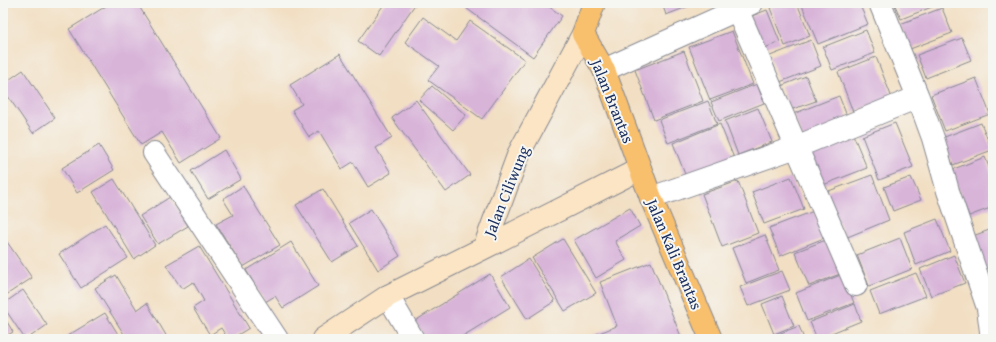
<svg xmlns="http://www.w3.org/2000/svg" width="996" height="342" viewBox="0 0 996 342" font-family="'Gentium Book Plus',serif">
  <rect width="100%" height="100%" fill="#f6f6f2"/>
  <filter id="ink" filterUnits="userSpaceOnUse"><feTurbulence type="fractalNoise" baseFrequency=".025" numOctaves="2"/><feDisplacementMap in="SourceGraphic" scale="8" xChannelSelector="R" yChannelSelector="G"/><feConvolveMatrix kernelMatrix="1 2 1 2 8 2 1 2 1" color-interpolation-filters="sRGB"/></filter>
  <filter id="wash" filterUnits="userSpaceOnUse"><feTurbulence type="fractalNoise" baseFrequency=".012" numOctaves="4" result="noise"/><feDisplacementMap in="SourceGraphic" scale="16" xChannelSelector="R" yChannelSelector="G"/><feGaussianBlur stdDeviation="0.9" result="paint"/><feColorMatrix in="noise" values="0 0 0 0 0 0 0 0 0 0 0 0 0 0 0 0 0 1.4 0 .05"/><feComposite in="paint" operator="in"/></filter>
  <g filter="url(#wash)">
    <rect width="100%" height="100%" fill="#f2dfc3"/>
    <g id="blocks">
      <path fill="#d8b4d9" d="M 111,3 L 137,3 L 221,138 L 181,163 L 162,132 L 141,145 L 69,29 Z
        M 385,3 L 416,3 L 379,56 L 358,41 Z
        M 469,3 L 544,3 L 562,16 L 533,57 L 466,8 Z
        M 662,3 L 697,3 L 666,15 Z
        M 782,3 L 797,3 L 810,36 L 785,46 L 770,8 Z
        M 801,3 L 859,3 L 868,24 L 818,44 Z
        M 894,3 L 942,3 L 901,19 Z
        M 942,8 L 952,33 L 910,49 L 900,24 Z
        M 767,10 L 780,42 L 762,49 L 749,17 Z
        M 423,17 L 456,41 L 470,21 L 525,60 L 482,119 L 428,80 L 439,66 L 405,42 Z
        M 866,30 L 875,53 L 832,70 L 823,47 Z
        M 732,31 L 753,84 L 710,100 L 689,47 Z
        M 962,38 L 971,60 L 926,78 L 917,55 Z
        M 811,40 L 821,66 L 780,82 L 770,56 Z
        M 684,51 L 703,101 L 654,120 L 635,70 Z
        M 340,54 L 392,138 L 376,148 L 391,173 L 368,187 L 353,162 L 342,169 L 319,131 L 309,137 L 292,110 L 302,104 L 290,85 Z
        M 876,57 L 892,98 L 853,112 L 838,72 Z
        M 23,70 L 55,118 L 33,133 L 3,89 L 3,84 Z
        M 806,76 L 816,101 L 790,110 L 781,86 Z
        M 976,78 L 990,114 L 945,131 L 931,95 Z
        M 757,84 L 764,103 L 719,121 L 711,102 Z
        M 432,86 L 466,115 L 453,130 L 419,100 Z
        M 839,96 L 849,121 L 803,139 L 793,114 Z
        M 416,100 L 470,175 L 446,192 L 392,118 Z
        M 708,101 L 717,124 L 668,143 L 659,120 Z
        M 758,108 L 772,142 L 738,155 L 725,121 Z
        M 895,123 L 913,167 L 879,180 L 862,136 Z
        M 981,123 L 992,150 L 953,165 L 942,138 Z
        M 720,124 L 734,158 L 686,177 L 673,143 Z
        M 852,132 L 867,168 L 823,185 L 808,149 Z
        M 99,145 L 114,170 L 77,193 L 62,168 Z
        M 224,150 L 241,179 L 208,199 L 191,171 Z
        M 985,157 L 993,177 L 993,207 L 969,216 L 951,170 Z
        M 872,175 L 889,220 L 845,238 L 826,192 Z
        M 791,177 L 804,209 L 764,224 L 752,192 Z
        M 911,177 L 921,200 L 893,211 L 884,187 Z
        M 114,179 L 155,245 L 134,259 L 93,192 Z
        M 738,181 L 758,233 L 722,247 L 702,194 Z
        M 243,186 L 280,245 L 243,267 L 216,224 L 233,215 L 223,199 Z
        M 323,189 L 358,246 L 332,262 L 296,205 Z
        M 170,197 L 188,226 L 158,244 L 140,216 Z
        M 630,208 L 640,226 L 615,241 L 626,260 L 596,278 L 574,240 Z
        M 371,209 L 400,256 L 378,270 L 349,223 Z
        M 814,211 L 824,238 L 780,256 L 769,228 Z
        M 937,219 L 950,251 L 916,265 L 904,232 Z
        M 105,224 L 128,258 L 81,288 L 59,254 Z
        M 992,229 L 993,232 L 993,266 L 983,270 L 970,237 Z
        M 765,235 L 779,270 L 746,283 L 732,248 Z
        M 900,238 L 912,269 L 869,286 L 857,255 Z
        M 5,239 L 32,278 L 3,297 L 3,240 Z
        M 563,239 L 596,293 L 565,311 L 532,258 Z
        M 826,240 L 840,274 L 809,286 L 795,252 Z
        M 291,242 L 318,286 L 283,308 L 275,296 L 265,302 L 246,270 Z
        M 199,246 L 249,328 L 231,339 L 228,339 L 221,328 L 210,335 L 193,308 L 204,301 L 193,282 L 182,289 L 166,265 Z
        M 954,255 L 965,283 L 931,296 L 920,269 Z
        M 529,259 L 555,301 L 527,319 L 501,277 Z
        M 651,262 L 682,339 L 584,339 L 617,326 L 600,282 Z
        M 782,271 L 790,290 L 748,306 L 740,287 Z
        M 916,273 L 926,296 L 879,314 L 870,291 Z
        M 490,274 L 510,307 L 458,339 L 426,339 L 415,321 Z
        M 843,274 L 854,303 L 807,321 L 796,293 Z
        M 116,275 L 137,310 L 147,303 L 167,337 L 163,339 L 127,339 L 95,288 Z
        M 23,290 L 47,325 L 27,339 L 25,339 L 3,306 L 3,304 Z
        M 782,296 L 794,326 L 774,334 L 762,304 Z
        M 855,304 L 861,321 L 817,339 L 810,322 Z
        M 105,313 L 121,339 L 68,339 L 67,336 Z
        M 3,315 L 13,332 L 3,338 Z
        M 799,326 L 804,339 L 765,339 Z"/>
    </g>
  </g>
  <g filter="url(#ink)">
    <use href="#blocks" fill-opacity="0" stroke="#868790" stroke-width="1"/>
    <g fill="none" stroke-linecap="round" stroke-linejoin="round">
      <g stroke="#868790" stroke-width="24">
        <path id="minor" d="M 880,3 L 918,97 L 933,138 L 948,191 L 988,308 L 992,339
          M 737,9 L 856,285
          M 604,70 L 752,3
          M 154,153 L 277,339
          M 651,198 L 796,147 L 918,97
          M 388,296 L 413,339"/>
      </g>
      <g stroke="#868790" stroke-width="24">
        <path id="secondary" d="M 484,248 L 640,169
          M 323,339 L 388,296 L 484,248 L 519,153 L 583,34"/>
      </g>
      <g stroke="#868790" stroke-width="24">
        <path id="primary" d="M 594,3 L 583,34 L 604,70 L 651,198 L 711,339"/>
      </g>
      <use href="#minor" stroke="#fff" stroke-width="22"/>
      <use href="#secondary" stroke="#fce5c4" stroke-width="22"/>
      <use href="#primary" stroke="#f8bf6c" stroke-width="22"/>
    </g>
  </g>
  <g text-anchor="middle" stroke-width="4" stroke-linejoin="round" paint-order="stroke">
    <g font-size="16" fill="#1b2f5e" stroke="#f6f6f2">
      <text transform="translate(613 101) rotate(68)" y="6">Jalan Brantas</text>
      <text transform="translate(506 191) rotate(-68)" y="6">Jalan Ciliwung</text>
      <text transform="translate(675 254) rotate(67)" y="6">Jalan Kali Brantas</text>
    </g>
  </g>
  <rect width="996" height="342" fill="none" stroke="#f6f6f2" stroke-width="16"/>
</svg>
